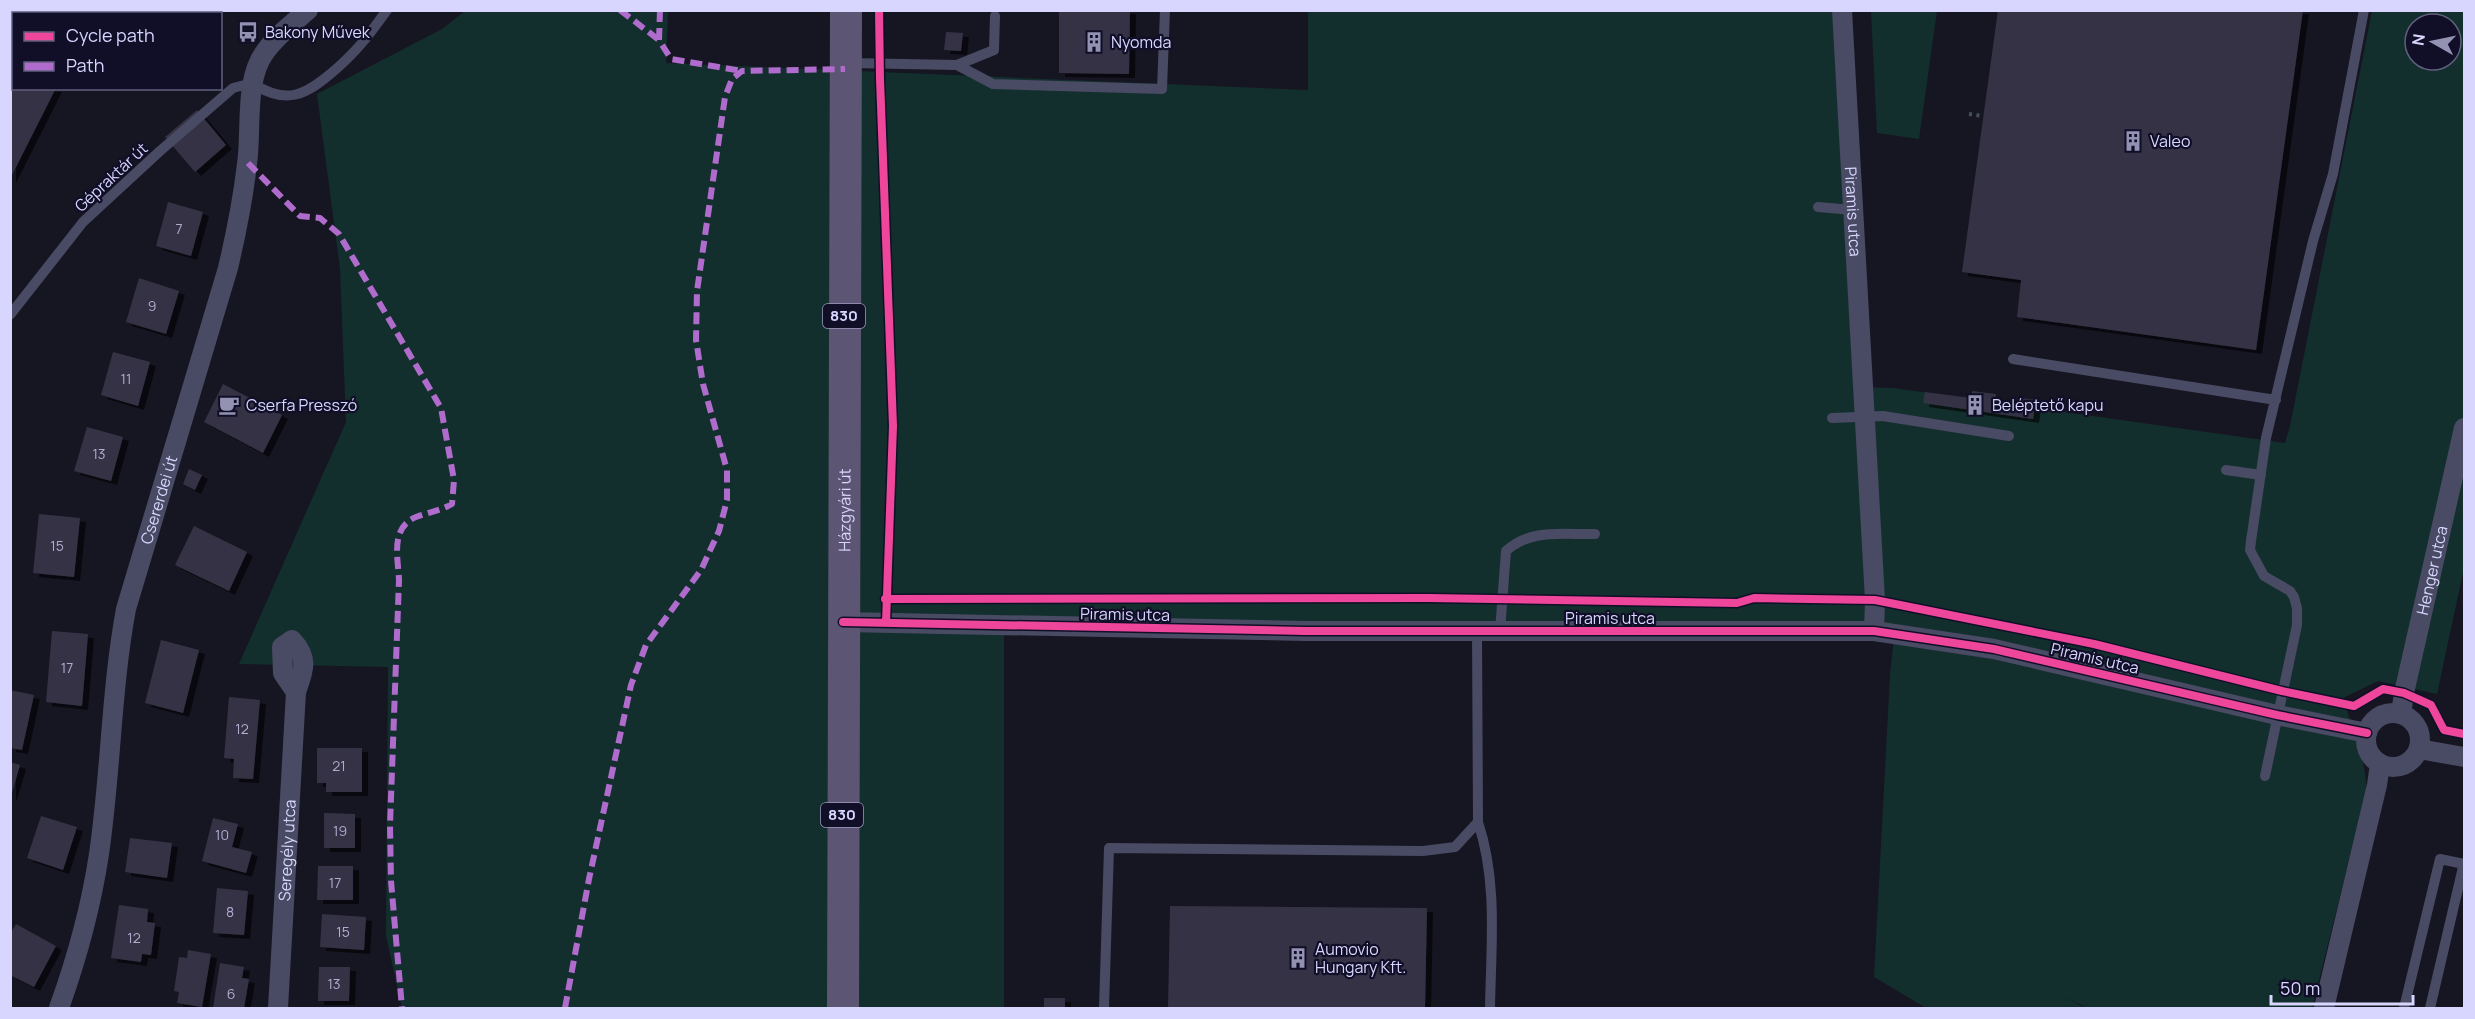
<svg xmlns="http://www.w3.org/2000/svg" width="2475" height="1019" viewBox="0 0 2475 1019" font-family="Manrope,sans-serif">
  <defs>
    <filter id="shadow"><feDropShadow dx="6" dy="4" stdDeviation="0" flood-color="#0009"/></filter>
  </defs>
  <rect width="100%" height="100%" fill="#161522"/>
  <path fill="#132f2d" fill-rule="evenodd" d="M 175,11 L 178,13 L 14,14 L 13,50 L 11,49 L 11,11 Z
    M 465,11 L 668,11 L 666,63 L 1308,90 L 1308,11 L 1839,11 L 1860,387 L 1893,388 L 2285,443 L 2290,426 L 2372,11 L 2464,11 L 2464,568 L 2437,694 L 2378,681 L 2343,698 L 2363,761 L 2367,788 L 2312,1008 L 2087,1008 L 2064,996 L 2085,1008 L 1926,1008 L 1874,977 L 1890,675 L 1894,636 L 1004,629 L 1004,1008 L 402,1008 L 386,936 L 388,667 L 239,664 L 346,422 L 340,269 L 317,94 L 442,29 ZM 2415,24 L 2451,24 L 2451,60 L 2415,60 Z
    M 1871,11 L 1937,11 L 1919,139 L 1877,133 Z"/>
  <path fill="#343344" filter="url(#shadow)" d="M 1059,10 L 1130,10 L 1129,74 L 1059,73 Z
    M 1998,10 L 2303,10 L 2256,350 L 2017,317 L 2021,280 L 1962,272 Z
    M 946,32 L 963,33 L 961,51 L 944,50 Z
    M 10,65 L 14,66 L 14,88 L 56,88 L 10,179 Z
    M 197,110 L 226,145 L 195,172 L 165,137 Z
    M 168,202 L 203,212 L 191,256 L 156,246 Z
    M 139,278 L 179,291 L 166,334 L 126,322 Z
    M 113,352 L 150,362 L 138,406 L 101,395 Z
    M 223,384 L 282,415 L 263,453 L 204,422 Z
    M 1972,391 L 1996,394 L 1995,402 L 2018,405 L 2020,398 L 2036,400 L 2033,419 L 1923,403 L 1925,392 L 1971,398 Z
    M 87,427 L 123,437 L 111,481 L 74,471 Z
    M 189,469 L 202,475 L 195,490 L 183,484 Z
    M 39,514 L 80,518 L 74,577 L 33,573 Z
    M 194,526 L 247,552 L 229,591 L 175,565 Z
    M 52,631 L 88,634 L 82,706 L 46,702 Z
    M 161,640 L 199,650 L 183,713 L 145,703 Z
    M 10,690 L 34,695 L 22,750 L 10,748 Z
    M 229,697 L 260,700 L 253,779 L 233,778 L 234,759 L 224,758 Z
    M 317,748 L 362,748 L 362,792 L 326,792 L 326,783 L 317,783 Z
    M 10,762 L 20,765 L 11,796 L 10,796 Z
    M 324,813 L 355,814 L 355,848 L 324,848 Z
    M 41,816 L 77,827 L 63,870 L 27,858 Z
    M 213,818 L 238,824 L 232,847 L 252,852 L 246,873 L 202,861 Z
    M 130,838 L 172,843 L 167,878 L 125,872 Z
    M 318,866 L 353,866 L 353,900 L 317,900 Z
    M 217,888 L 248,891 L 244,935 L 213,933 Z
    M 119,905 L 148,909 L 147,922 L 155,923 L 151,955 L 142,954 L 141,962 L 111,958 Z
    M 1170,906 L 1427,908 L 1425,1008 L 1168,1008 Z
    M 322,914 L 366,917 L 364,950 L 320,947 Z
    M 16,924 L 56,946 L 34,987 L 10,975 L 10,934 Z
    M 188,950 L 211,954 L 202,1007 L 177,1003 L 179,992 L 174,991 L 179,957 L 187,958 Z
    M 220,963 L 244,967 L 242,978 L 249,979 L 244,1008 L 213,1008 Z
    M 319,967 L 350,967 L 349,1001 L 318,1001 Z
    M 1044,998 L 1065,998 L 1065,1008 L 1044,1008 Z"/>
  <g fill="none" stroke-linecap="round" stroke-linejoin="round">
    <path stroke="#43515e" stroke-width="4" stroke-dasharray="3 4.5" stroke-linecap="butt" d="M 1969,114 L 1982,116"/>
    <path stroke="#494a63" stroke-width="10" d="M 849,63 L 957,65 L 993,84 L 1162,89 L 1165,10
      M 957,65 L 994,50 L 995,16
      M 1818,207 L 1853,210
      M 10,315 L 83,222 L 160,151 L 233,88 L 252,83 C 287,106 306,95 335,70 C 358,50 369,35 387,10
      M 2013,359 L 2276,400
      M 1832,418 L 1883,416 L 2009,436
      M 2226,470 L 2261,475
      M 1500,631 L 1506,551 C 1531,528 1563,535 1595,534
      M 2265,776 L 2297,625 L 2297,608 L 2294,597 L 2290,591 L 2264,576 L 2250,550 L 2251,541 L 2266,438 L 2313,241 L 2333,174 L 2364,10
      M 1478,822 C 1498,882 1491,946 1490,1008
      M 1104,1008 L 1109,848 L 1423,851 L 1455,847 L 1478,822 L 1477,631
      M 2404,1008 L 2440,859 L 2464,864
      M 2430,1008 L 2464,863"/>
    <g stroke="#494a63" stroke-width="20">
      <path id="s1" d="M 1842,10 L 1875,600 L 1874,631"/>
      <path d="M 843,622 L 1305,631 L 1874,631 L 1994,649 L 2277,715 L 2367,733"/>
      <circle cx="2393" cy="740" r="27"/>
      <path id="s2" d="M 2401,714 L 2404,693 L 2464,428"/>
      <path d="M 2419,749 L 2464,757"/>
      <path id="s3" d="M 59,1008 C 77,958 91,907 99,854 C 111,772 111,690 126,609 L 228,268 C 236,234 243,199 247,164 C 252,130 244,80 265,52 C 276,36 293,23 308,10"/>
      <path id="s4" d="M 278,1008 L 296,692 C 304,670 309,658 292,640 L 282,647 L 283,673 L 296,692"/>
      <path d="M 2324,1008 L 2377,785 L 2380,764"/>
    </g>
    <path stroke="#5d5574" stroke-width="32" id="s5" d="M 843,1008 L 846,10"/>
    <path stroke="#b06ccc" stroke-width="6" stroke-dasharray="12 6" stroke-linecap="butt" d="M 620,10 L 659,40
      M 660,10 L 659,40 L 671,59 L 742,71
      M 248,163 L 300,216 L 320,218 L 339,234 L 441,408 L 454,480 L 452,504 C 440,511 429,512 416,517 C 390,528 398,557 399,580 L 390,825 L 391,881 L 402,1008
      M 565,1008 L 589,879 L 631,685 L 646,645 L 701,570 L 719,531 L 727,500 L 727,470 L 703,384 L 696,340 L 697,291 L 725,97 L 732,79 L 742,71 L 845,69"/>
    <g stroke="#110f28" stroke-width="11">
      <path id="cycleway" d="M 879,10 L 880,79 L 893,426 L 886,623
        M 885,599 L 1429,598 L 1737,603 L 1754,598 L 1875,600 L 2094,644 L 2282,691 L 2354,706 L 2383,689 L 2404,693 L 2431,705 L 2444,730 L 2464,734
        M 843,622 L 1305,631 L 1874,631 L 1994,649 L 2277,715 L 2367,733"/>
    </g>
    <use href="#cycleway" stroke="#ed469a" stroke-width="8"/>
  </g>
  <defs>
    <g id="bus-bare" transform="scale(1.62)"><path d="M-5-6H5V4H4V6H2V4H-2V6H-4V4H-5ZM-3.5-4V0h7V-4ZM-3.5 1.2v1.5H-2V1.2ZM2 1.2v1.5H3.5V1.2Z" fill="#9492b2" stroke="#110f28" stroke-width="2.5" paint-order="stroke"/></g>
    <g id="building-bare" transform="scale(1.62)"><path d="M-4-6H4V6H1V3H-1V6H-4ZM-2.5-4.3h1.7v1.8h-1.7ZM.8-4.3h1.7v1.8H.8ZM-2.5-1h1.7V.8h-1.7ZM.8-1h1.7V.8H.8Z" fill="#9492b2" stroke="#110f28" stroke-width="2.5" paint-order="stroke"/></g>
    <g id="cafe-bare" transform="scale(1.62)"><path d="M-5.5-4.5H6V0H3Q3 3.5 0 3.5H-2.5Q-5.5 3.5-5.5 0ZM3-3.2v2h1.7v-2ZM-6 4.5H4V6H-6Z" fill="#9492b2" stroke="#110f28" stroke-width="2.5" paint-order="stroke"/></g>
  </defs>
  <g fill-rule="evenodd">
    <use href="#bus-bare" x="248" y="32"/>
    <use href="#building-bare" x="1094" y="42"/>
    <use href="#building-bare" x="2133" y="141"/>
    <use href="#cafe-bare" x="229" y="405"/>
    <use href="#building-bare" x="1975" y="405"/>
    <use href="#building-bare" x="1298" y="958"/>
  </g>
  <g text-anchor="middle" stroke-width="4.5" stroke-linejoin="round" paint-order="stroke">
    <g font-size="14" fill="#afadd0">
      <text x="179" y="234">7</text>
      <text x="152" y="311">9</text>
      <text x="126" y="384">11</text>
      <text x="99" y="459">13</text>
      <text x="57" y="551">15</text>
      <text x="67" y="673">17</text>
      <text x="242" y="734">12</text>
      <text x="339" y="771">21</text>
      <text x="340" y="836">19</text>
      <text x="222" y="840">10</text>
      <text x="335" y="888">17</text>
      <text x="230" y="917">8</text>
      <text x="343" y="937">15</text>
      <text x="134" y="943">12</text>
      <text x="334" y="989">13</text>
      <text x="231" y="999">6</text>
    </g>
    <g fill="#110f28" stroke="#9c9abe" stroke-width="1.5">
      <rect x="823" y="304" width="42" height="24" rx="4.5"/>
      <rect x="821" y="803" width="42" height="24" rx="4.5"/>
    </g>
    <g font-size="15" font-weight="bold" fill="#d8d6ff">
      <text x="844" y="321">830</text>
      <text x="842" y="820">830</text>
    </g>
    <g font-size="16" fill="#d8d6ff" stroke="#110f28" text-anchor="start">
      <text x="265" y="38">Bakony Művek</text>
      <text x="1111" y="48">Nyomda</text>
      <text x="2150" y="147">Valeo</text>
      <text x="246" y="411">Cserfa Presszó</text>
      <text x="1992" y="411">Beléptető kapu</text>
      <text x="1315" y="955">Aumovio<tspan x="1315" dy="18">Hungary Kft.</tspan></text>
    </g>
    <g font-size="16" fill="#d8d6ff" stroke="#110f28">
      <text transform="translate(111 177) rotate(-43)" y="6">Gépraktár út</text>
      <text dy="6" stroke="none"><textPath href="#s1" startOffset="202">Piramis utca</textPath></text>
      <text dy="6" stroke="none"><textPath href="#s3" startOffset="520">Csererdei út</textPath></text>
      <text dy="6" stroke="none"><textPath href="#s5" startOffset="498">Házgyári út</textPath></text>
      <text dy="6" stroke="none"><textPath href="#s2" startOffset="147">Henger utca</textPath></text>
      <text transform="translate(1125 614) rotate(1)" y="6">Piramis utca</text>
      <text x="1610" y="624">Piramis utca</text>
      <text transform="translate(2095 658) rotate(13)" y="6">Piramis utca</text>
      <text dy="6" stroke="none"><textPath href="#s4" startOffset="158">Seregély utca</textPath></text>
    </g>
  </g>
  <rect width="2475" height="1019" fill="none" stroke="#d8d6ff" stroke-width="24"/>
  <rect x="12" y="12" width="210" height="78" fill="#110f28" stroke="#615f7e" stroke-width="1.5"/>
  <rect x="24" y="32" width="30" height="9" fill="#ed469a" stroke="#615f7e" stroke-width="1.5"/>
  <text x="66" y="42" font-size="18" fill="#d8d6ff">Cycle path</text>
  <rect x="24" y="62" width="30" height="9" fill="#b06ccc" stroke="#615f7e" stroke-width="1.5"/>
  <text x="66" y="72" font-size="18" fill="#d8d6ff">Path</text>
  <g transform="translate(2433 42) rotate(279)"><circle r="28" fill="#110f28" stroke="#615f7e" stroke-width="1.5"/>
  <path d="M0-4.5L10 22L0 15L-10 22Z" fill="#9492b2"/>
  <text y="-9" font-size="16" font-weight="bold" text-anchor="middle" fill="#d8d6ff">N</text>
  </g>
  <path d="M2271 995v9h142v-9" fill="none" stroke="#d8d6ff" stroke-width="3"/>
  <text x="2280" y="995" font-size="18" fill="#d8d6ff" stroke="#110f28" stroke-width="4.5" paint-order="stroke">50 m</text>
</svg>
